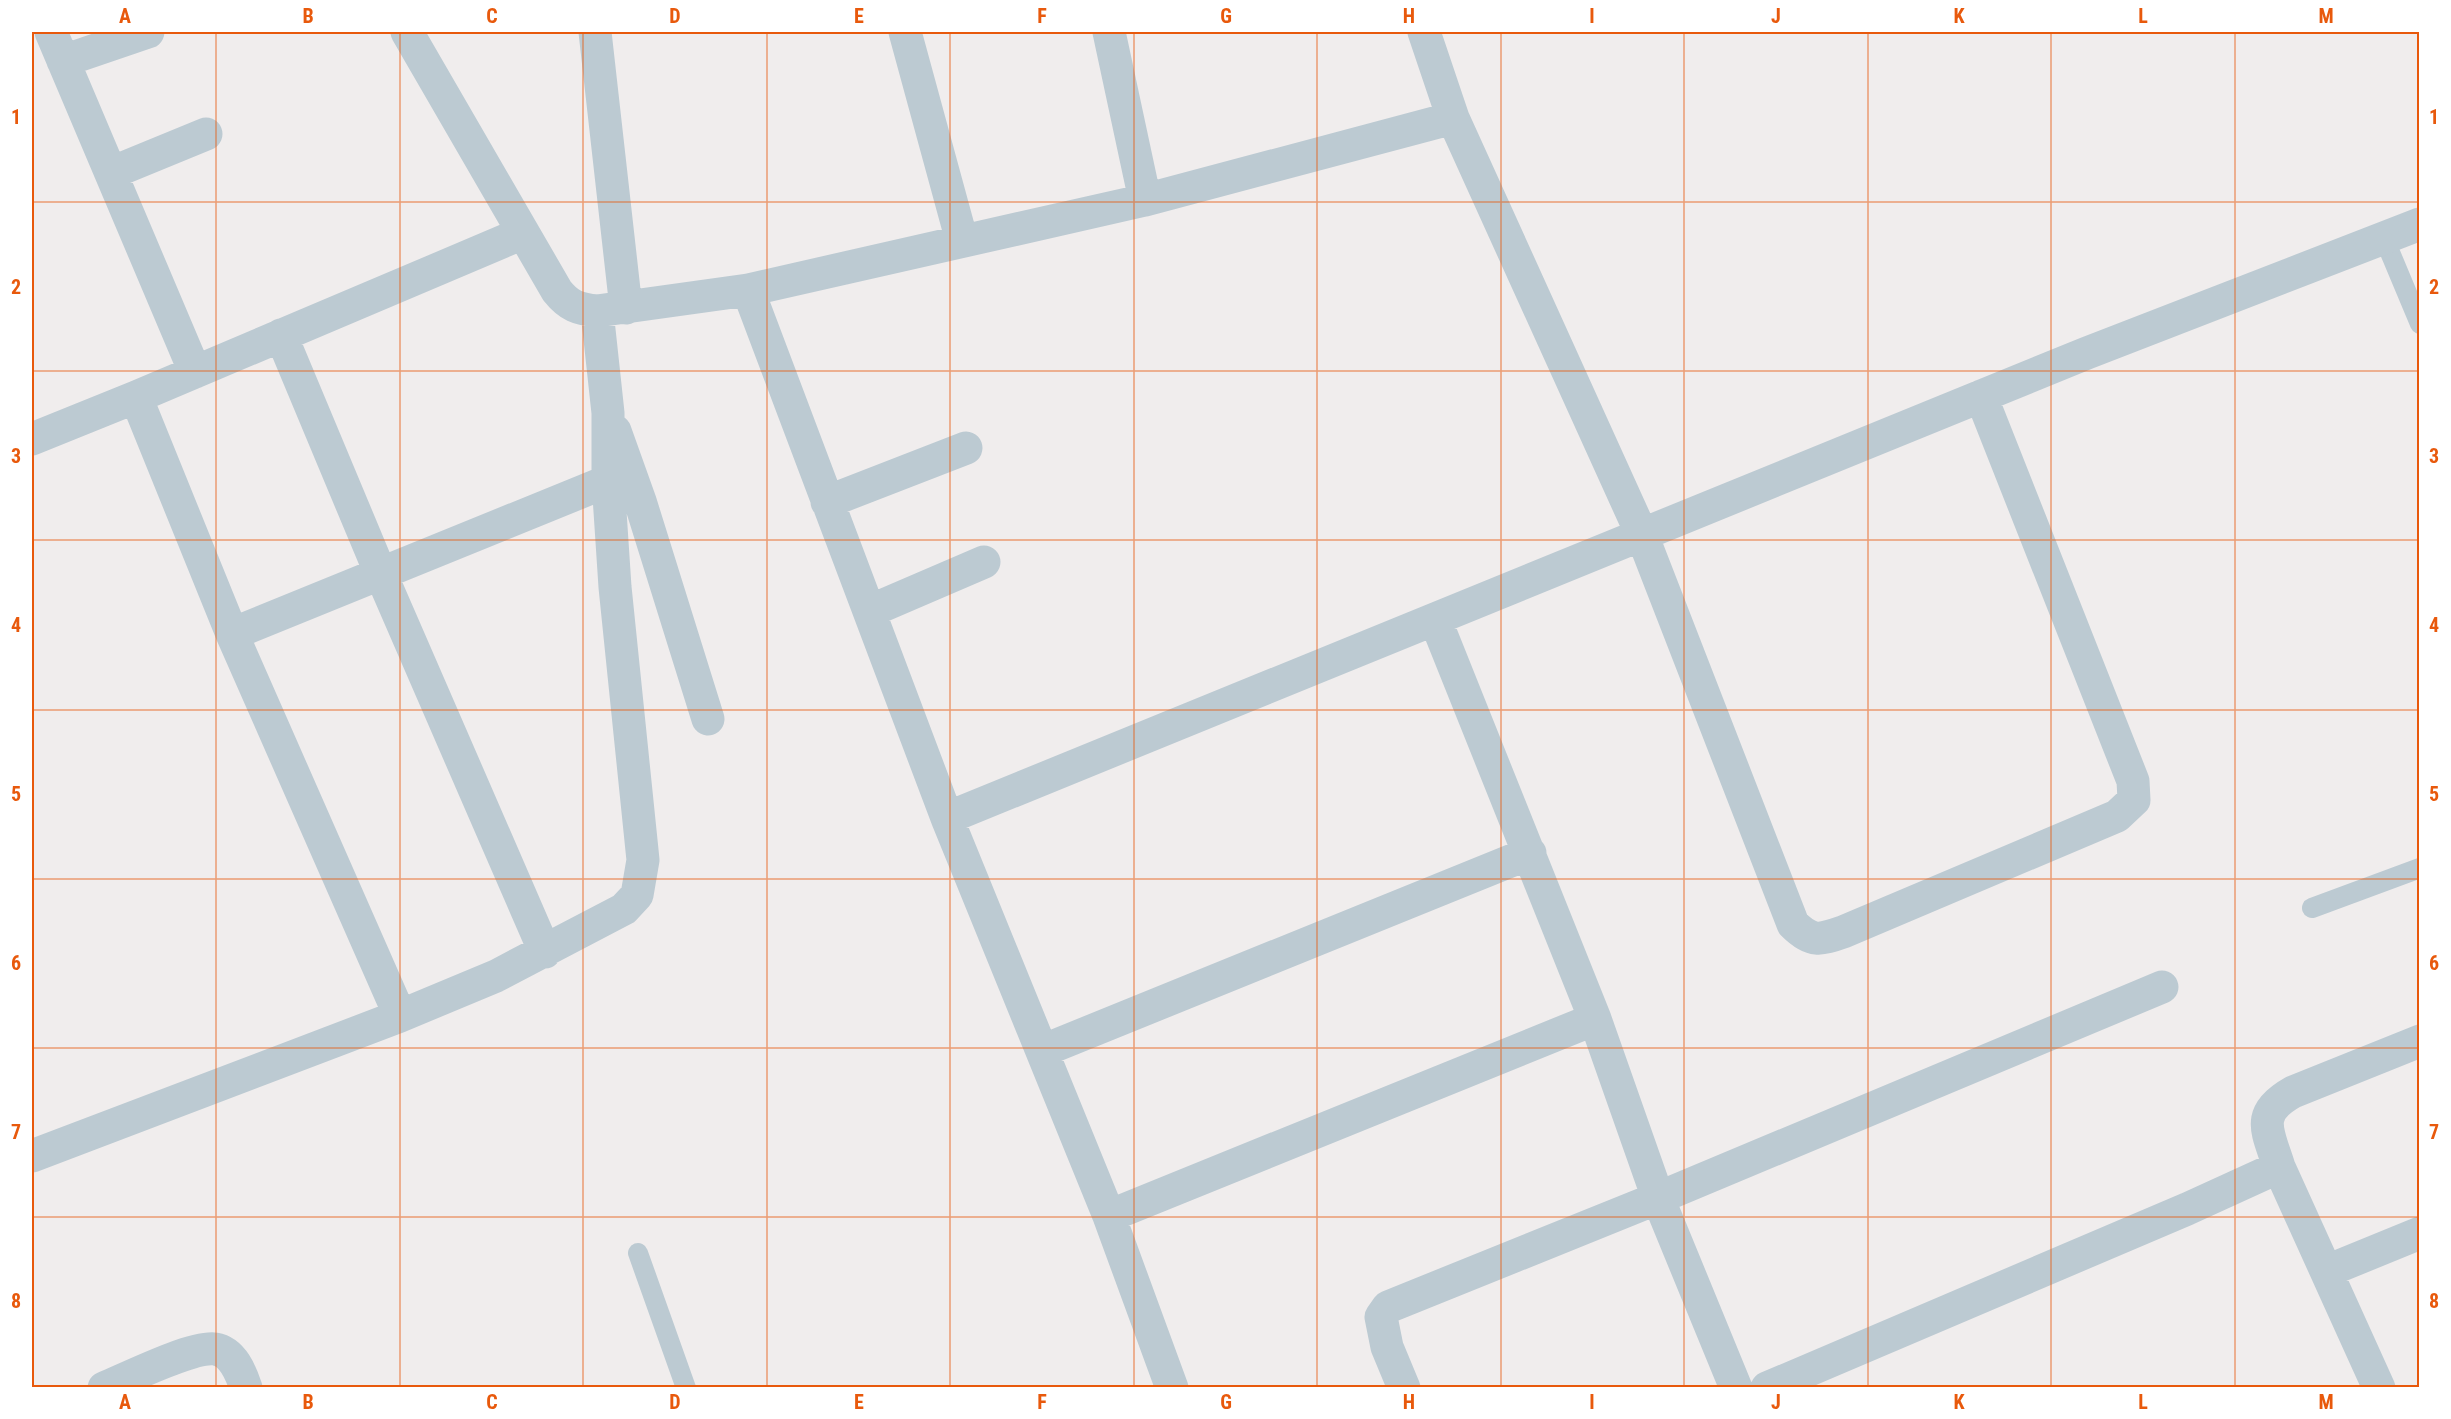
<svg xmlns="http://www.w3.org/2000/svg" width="2451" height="1419" viewBox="0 0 2451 1419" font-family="'Roboto Condensed',sans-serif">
  <rect width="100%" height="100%" fill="#f0eded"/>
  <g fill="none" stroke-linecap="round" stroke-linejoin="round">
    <path stroke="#bccad2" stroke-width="20" d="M 2384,238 L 2420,324
      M 2312,908 L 2420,868
      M 638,1253 L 686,1388"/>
    <path stroke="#bccad2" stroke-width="33" d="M 51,32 L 195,372
      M 407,32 L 557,291 C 569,306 578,309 597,311 L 748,290 L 1145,200 L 1453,118
      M 595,32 L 626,308
      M 905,32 L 962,241
      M 1109,32 L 1145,200
      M 1424,32 L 1453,118 L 1642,535 L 1793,924 C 1812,943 1820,940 1843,932 L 2117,816 L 2134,800 L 2133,781 L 1981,396
      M 63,61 L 148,32
      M 111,173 L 206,134
      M 748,290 L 947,818 L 1109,1216 L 1172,1388
      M 281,335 L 380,572 L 545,952
      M 136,397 L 232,634 L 400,1016
      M 615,431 L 640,501 L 708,719
      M 32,439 L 136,397 L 523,233
      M 827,502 L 966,448
      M 870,611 L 984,562
      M 1435,619 L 1595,1019 L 1658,1198 L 1736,1388
      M 232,634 L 608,481
      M 947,818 L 2087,353 L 2420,224
      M 1042,1051 L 1530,853
      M 32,1156 L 400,1016 L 496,976 L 624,909 L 637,895 L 643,860 L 615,587 L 608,481 L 608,413 L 597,311
      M 1109,1216 L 1595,1019
      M 2327,1271 L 2420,1233
      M 104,1388 C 128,1378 192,1346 215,1349 C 233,1352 241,1373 246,1388
      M 1404,1388 L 1387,1347 L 1381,1317 L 1388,1307 L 1658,1198 L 2162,987
      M 1767,1388 L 2187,1209 L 2279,1167
      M 2379,1388 L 2279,1167 C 2268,1131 2254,1114 2293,1092 L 2420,1041"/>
  </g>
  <path fill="none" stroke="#e8590c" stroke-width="1.5" stroke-opacity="0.55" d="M 216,32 L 216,1388M 400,32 L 400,1388M 583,32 L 583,1388M 767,32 L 767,1388M 950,32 L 950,1388M 1134,32 L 1134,1388M 1317,32 L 1317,1388M 1501,32 L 1501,1388M 1684,32 L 1684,1388M 1868,32 L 1868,1388M 2051,32 L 2051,1388M 2235,32 L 2235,1388M 32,202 L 2420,202M 32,371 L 2420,371M 32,540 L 2420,540M 32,710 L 2420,710M 32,879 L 2420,879M 32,1048 L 2420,1048M 32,1217 L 2420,1217"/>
  <rect width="2451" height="1419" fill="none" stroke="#ffffff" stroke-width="66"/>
  <rect x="33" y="33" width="2385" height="1353" fill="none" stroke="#e8590c" stroke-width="2"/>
  <g font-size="20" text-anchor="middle" font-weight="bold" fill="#e8590c">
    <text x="125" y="23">A</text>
    <text x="308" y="23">B</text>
    <text x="492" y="23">C</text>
    <text x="675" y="23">D</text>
    <text x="859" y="23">E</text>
    <text x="1042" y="23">F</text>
    <text x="1226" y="23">G</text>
    <text x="1409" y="23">H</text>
    <text x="1592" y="23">I</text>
    <text x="1776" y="23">J</text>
    <text x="1959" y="23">K</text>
    <text x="2143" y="23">L</text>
    <text x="2326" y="23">M</text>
    <text x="16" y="124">1</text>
    <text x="2434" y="124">1</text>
    <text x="16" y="294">2</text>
    <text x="2434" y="294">2</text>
    <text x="16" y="463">3</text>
    <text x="2434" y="463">3</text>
    <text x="16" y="632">4</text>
    <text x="2434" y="632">4</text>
    <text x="16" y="801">5</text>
    <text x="2434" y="801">5</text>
    <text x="16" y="970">6</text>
    <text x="2434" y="970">6</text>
    <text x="16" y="1139">7</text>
    <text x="2434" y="1139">7</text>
    <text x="16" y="1308">8</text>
    <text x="2434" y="1308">8</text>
    <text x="125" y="1409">A</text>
    <text x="308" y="1409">B</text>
    <text x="492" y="1409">C</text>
    <text x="675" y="1409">D</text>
    <text x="859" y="1409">E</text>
    <text x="1042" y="1409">F</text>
    <text x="1226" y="1409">G</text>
    <text x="1409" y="1409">H</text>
    <text x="1592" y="1409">I</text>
    <text x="1776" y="1409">J</text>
    <text x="1959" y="1409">K</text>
    <text x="2143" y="1409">L</text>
    <text x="2326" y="1409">M</text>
  </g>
</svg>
